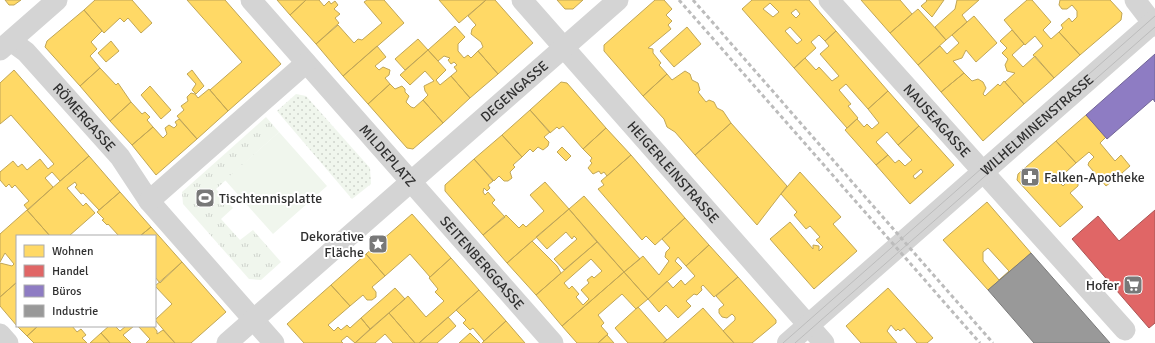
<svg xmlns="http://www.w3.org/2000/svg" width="1155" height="343" viewBox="0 0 1155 343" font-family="Signika,sans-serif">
  <defs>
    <pattern id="grass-tufts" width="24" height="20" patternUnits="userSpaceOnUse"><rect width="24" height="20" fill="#f0f6ed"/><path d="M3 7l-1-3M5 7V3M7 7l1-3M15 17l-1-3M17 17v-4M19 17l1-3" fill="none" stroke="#ced3cc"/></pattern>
    <pattern id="park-dots" width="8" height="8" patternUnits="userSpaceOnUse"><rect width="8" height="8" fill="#f0f6ed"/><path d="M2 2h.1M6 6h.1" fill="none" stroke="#ced3cc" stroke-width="1.8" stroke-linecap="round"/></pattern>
  </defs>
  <rect width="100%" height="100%" fill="#fff"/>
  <path fill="url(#grass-tufts)" d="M 266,117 L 279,132 L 216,189 L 233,208 L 221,219 L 240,240 L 253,230 L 281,262 L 261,280 L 249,279 L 183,204 L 182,192 Z"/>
  <path fill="url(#park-dots)" d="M 296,94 L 306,96 L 370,168 L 371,184 L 352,199 L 277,111 Z"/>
  <path fill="#f0f6ed" d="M 279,132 L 327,186 L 273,234 L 225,180 Z"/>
  <path fill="#ffd966" stroke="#c1a656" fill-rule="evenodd" d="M 5,0 L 21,0 L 14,5 L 9,5 Z
    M 95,0 L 132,0 L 152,23 L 141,33 L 128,18 L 124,22 L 120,18 L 104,33 L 84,10 Z
    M 187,0 L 225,0 L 281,64 L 228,111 L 210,90 L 242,62 Z
    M 277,0 L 306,0 L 290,15 Z
    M 306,0 L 319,0 L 324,6 L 329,1 L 331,4 L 335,1 L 338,5 L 334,9 L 340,14 L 335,18 L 339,23 L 316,44 L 290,15 Z
    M 367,0 L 384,0 L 404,23 L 343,76 L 316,44 L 338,25 L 354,43 L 358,39 L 362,40 L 382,23 L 364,2 Z
    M 439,0 L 486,0 L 459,23 Z
    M 486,0 L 495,0 L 533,43 L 498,74 L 478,51 L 483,47 L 481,42 L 471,34 L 472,29 L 476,25 L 468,16 Z
    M 557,0 L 583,0 L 573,9 L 565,9 Z
    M 655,0 L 664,0 L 672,9 L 666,15 L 672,21 L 668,25 L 671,29 L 648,48 L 653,49 L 653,53 L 661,63 L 659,65 L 667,74 L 643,96 L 604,51 L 604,45 Z
    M 752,0 L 809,0 L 836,31 L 825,41 L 819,35 L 811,42 L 816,48 L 794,68 L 742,9 ZM 770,3 L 779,12 L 773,17 L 763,9 ZM 796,9 L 800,14 L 796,18 L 791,13 ZM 790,27 L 802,40 L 797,44 L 785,31 Z
    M 861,0 L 900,0 L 912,14 L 890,33 Z
    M 926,0 L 944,0 L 932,17 L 921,6 L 927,1 Z
    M 957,0 L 979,0 L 962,15 L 967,22 L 946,40 L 935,27 L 955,9 Z
    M 1027,0 L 1032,0 L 1051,22 L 1043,30 L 1051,39 L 1059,32 L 1080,55 L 1054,78 L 1033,55 L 1043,46 L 1035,36 L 1025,45 L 1004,20 Z
    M 1060,0 L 1110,0 L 1122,13 L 1121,20 L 1080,55 L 1059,32 L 1063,28 L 1061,25 L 1069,18 L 1072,22 L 1077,17 L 1077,11 L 1072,5 L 1067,9 L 1062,9 L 1059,5 Z
    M 918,9 L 946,40 L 918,65 L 890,33 Z
    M 84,10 L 102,31 L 91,42 L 97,49 L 90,56 L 100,68 L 80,86 L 45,47 L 47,41 Z
    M 974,16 L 997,43 L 976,62 L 966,50 L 962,58 L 953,61 L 964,73 L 941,92 L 918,65 L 940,46 L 947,54 L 959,43 L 952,35 Z
    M 455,26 L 465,37 L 458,44 L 458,51 L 464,58 L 468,55 L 471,58 L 478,51 L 498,74 L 470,98 L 451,76 L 457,71 L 454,67 L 457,65 L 454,62 L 451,64 L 448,60 L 450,58 L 444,56 L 438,61 L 428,50 Z
    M 687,27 L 701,44 L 674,67 L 660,51 Z
    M 1012,30 L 1024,44 L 1012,55 L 1023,67 L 1035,56 L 1054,78 L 1024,104 L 1005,82 L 1015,73 L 1007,71 L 1005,65 L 1008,59 L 1002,53 L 1007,48 L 1000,41 Z
    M 836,31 L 888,91 L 868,109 L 846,84 L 839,90 L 851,104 L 848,106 L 858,118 L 847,128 L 794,68 L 805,58 L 816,70 L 819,67 L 832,81 L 839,76 L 820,54 L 829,46 L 825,41 Z
    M 418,39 L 428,50 L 405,70 L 395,59 Z
    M 111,41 L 119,51 L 106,62 L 98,53 Z
    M 377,46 L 386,57 L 375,66 L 379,70 L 383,67 L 390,70 L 389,75 L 385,78 L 390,84 L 368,104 L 343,76 Z
    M 428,50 L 446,70 L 436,80 L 440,85 L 451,76 L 470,98 L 443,123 L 423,100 L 428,95 L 425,91 L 424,86 L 434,81 L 425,71 L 410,85 L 400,75 Z
    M 100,68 L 116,85 L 118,83 L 131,102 L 110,121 L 80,86 Z
    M 14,70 L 89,156 L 60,181 L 52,172 L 45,178 L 53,187 L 28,210 L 24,205 L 29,201 L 15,185 L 12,188 L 9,184 L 6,187 L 0,180 L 0,172 L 13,161 L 18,167 L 22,164 L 27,170 L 40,159 L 48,169 L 54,164 L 11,115 L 0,124 L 0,83 Z
    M 192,70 L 204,86 L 196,94 L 192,90 L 196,84 L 187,74 Z
    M 685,71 L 690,74 L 692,80 L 698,83 L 700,90 L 698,92 L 706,102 L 709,100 L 714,102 L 717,108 L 723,111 L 731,123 L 695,155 L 675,132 L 667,127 L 664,119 L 643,96 L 667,74 L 672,80 Z
    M 964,73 L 972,81 L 978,79 L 983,82 L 986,88 L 983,94 L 985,96 L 998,84 L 1000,86 L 1004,81 L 1024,104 L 983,141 L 941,92 Z
    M 561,82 L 567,83 L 606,128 L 583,149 L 563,126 L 559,129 L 557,127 L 550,133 L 530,110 Z
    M 390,84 L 395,89 L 402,86 L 405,89 L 405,92 L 409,96 L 406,102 L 411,107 L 414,108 L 423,100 L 443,123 L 413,149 L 407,148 L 368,104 Z
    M 150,86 L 171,110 L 161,119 L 141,95 Z
    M 209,89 L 228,111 L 197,139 L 177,116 L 184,110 L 181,106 L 188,101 L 187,97 L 191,93 L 195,94 L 198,98 Z
    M 888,91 L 919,126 L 898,145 L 887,132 L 876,142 L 888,155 L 876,165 L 845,130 L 857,119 L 864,127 L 867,124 L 872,129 L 879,123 L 868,109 Z
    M 131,102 L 142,114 L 145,112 L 150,117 L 147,120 L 153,127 L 132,145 L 110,121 Z
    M 530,110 L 550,132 L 544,137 L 549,142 L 548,146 L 543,150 L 538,147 L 533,152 L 530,149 L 522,157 L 502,135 Z
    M 1086,115 L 1106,137 L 1100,143 L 1115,161 L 1121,155 L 1130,166 L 1122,173 L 1124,176 L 1118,182 L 1115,179 L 1106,186 L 1088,165 L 1089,162 L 1094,157 L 1089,152 L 1076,163 L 1056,141 Z
    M 179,119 L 197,139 L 156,175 L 132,145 L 153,127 L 163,138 L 167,134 L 165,128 L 169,125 L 174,128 L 177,125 L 175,122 Z
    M 731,123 L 787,186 L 757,225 L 695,155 Z
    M 919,126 L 954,165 L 910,204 L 876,165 L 888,155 L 895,163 L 899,160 L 905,166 L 912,160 L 898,145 ZM 921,169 L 923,172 L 915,179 L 913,176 Z
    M 606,128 L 631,155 L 607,176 L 604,172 L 601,174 L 599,171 L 593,174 L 588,168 L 592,163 L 590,161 L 592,158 L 583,149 Z
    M 502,135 L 522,157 L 513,165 L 515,167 L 510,172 L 512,178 L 508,181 L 504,181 L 499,176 L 494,181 L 474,159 Z
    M 1056,141 L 1076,163 L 1057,180 L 1063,186 L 1070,179 L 1074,179 L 1078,182 L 1078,186 L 1070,193 L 1083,207 L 1060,227 L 1017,180 L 1018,174 Z
    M 562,147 L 571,156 L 566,161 L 557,152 Z
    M 631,155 L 685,218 L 655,245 L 646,236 L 642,240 L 598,189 L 604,185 L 601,181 Z
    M 89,156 L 120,192 L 99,210 L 83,193 L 81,194 L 75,187 L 77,185 L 75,182 L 67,188 L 83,206 L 86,203 L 95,213 L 69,236 L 50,236 L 27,210 Z
    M 474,159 L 493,181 L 488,185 L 490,188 L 487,191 L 484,188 L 483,192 L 485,195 L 488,192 L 495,200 L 492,203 L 505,217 L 483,235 L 445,191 L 445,185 Z
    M 800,172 L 841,217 L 833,224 L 857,251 L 814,289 L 770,239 L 790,222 L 813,249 L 813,245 L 819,246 L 819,251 L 823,247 L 816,240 L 820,237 L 810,226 L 806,229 L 794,215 L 797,212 L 781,194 Z
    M 545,182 L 569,209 L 507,263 L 483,235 L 506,215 L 519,228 L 523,224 L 526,227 L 544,211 L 530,195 Z
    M 120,192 L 151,227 L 140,236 L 119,236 L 108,224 L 107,225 L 102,220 L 104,219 L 97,212 Z
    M 584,196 L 640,259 L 624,272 L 569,209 Z
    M 987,202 L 1031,253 L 988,290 L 943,240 ZM 988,248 L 1009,271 L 999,280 L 983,261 L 983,252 Z
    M 569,209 L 597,242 L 564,270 L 554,259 L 577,239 L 574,236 L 572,239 L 566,232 L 547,249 L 536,237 Z
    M 27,210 L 50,236 L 17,236 L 17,282 L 0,297 L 0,263 L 12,266 L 14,264 L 5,253 L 0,262 L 0,234 Z
    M 412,214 L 451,258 L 430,277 L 410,254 L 385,276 L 366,254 Z
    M 685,218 L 709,245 L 686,266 L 678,257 L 675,261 L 682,268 L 648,299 L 624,272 L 643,256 L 659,275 L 669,261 L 665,257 L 666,252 L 670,248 L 662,239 Z
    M 151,227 L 182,262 L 160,283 L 155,277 L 155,236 L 140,236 Z
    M 532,241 L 557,266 L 561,273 L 536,295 L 507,263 Z
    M 597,242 L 624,272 L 562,326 L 536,295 ZM 591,259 L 602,271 L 594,278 L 592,276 L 587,280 L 589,283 L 581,290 L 589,299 L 583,305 L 576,297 L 579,294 L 572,286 L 569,289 L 564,283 Z
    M 709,245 L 738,277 L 714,297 L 703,285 L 701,287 L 702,290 L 697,295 L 694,294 L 686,301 L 691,306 L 678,318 L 666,305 L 659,312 L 648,299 L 667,281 L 673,288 L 681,280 L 685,285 L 695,276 L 686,266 Z
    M 366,254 L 385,276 L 372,287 L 376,292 L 376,297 L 372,300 L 367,300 L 363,295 L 350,306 L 331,285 Z
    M 451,258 L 479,290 L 419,343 L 415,343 L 389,313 L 408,296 L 426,317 L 444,301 L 435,292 L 438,289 L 429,278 Z
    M 182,262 L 226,312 L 191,343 L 175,343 L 155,320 L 172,304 L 155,286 Z
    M 624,272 L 648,299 L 636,309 L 622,294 L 598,315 L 604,323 L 601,326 L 608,334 L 598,343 L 577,343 L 562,326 Z
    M 738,277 L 776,320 L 776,323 L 752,343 L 734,343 L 723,331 L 735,320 L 735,317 L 732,314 L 727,318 L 722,317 L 719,313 L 719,309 L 724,305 L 716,296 Z
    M 16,283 L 17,283 L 17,326 L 0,306 L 0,297 Z
    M 331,285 L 350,306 L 328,325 L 334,331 L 338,327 L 341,330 L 347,325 L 350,328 L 361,318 L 370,329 L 355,343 L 347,336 L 341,341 L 343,343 L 304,343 L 287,324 Z
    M 395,288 L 405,299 L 370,329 L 361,318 Z
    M 888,288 L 933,338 L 927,343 L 917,343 L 904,328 L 900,331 L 898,329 L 896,331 L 891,325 L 887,331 L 897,343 L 861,343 L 846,326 Z
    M 479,290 L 506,321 L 484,341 L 473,328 L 470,330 L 463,323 L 466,320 L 456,310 Z
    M 638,307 L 667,340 L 663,343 L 628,343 L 615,328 Z
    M 703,308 L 734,343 L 663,343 L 667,340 Z
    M 389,313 L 415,343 L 393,343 L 385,334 L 375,343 L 355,343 Z
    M 448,317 L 456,326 L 437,343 L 419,343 Z
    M 506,321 L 525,343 L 482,343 L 484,341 Z
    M 17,326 L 38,326 L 27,336 Z
    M 38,326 L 72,326 L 77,332 L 81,329 L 86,335 L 82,338 L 87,343 L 34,343 L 27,336 Z
    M 109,326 L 115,326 L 120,331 L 126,326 L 134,326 L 123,335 L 131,343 L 110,343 L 101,333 Z
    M 138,326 L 153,326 L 157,331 L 157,334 L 163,330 L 175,343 L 146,343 L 150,339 Z
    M 101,333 L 110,343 L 90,343 Z
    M 470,333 L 480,343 L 459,343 Z
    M 607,335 L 614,343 L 598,343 Z"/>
  <path fill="#e06666" stroke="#ab5656" d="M 1155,210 L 1155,323 L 1149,328 L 1072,239 L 1098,216 L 1119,241 Z"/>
  <path fill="#8e7cc3" stroke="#726597" d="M 1155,54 L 1155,102 L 1153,99 L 1107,139 L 1086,115 Z"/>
  <path fill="#999" stroke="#7a7a7a" d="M 1031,253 L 1110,343 L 1034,343 L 988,290 Z"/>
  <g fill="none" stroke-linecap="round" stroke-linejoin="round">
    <g stroke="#d4d4d4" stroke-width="21">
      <path id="s1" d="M 251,0 L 553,343"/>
      <path id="s2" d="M 522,0 L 824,343"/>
      <path id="s3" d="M 829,0 L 1125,330"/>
      <path d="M 1135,0 L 1155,26"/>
      <path id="s4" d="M 11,41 L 26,52 L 120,157 L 149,201 L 274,343"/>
      <path d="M 0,50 L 57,0"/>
      <path d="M 149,201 L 306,63"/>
      <path d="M 0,334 L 8,343"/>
      <path id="s5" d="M 227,343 L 618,0"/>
    </g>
    <path stroke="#d4d4d4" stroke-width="22" id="s6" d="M 788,343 L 1155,21"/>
    <path stroke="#bcbcbc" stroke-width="1" d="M 783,343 L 1155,16
      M 795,343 L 1155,27"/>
    <path stroke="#bcbcbc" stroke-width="3" stroke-dasharray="4 3" stroke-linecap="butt" d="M 679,0 L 980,343
      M 693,0 L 993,343"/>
  </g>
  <defs>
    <g id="pharmacy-square" transform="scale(1)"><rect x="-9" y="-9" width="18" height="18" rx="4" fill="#787878" stroke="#fff"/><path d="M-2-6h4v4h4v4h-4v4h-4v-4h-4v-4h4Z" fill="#fff"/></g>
    <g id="stadium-square" transform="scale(1)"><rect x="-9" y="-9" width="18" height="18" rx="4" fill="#787878" stroke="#fff"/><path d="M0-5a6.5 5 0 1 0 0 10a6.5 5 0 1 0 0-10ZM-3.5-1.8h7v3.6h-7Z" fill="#fff"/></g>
    <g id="sight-square" transform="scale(1)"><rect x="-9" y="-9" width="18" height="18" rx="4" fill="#787878" stroke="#fff"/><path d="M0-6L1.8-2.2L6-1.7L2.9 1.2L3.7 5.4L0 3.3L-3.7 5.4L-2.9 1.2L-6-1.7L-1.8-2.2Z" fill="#fff"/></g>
    <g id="supermarket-square" transform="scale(1)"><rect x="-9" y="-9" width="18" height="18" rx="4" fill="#787878" stroke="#fff"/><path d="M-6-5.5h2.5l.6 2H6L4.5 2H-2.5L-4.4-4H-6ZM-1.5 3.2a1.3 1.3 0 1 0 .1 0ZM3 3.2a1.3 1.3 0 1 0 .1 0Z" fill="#fff"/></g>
  </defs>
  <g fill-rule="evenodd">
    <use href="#pharmacy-square" x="1030" y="177"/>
    <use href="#stadium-square" x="205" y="198"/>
    <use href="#sight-square" x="378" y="244"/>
    <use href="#supermarket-square" x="1133" y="285"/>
  </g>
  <g text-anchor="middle" stroke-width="4" stroke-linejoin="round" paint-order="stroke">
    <g font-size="14" fill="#303030" stroke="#fff">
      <text dy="5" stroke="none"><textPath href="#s5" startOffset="382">DEGENGASSE</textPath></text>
      <text dy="5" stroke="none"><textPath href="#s4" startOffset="106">RÖMERGASSE</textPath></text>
      <text dy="5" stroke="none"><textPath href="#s3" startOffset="162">NAUSEAGASSE</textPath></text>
      <text dy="5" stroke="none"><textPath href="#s6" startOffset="331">WILHELMINENSTRASSE</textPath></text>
      <text dy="5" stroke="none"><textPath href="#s1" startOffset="207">MILDEPLATZ</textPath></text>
      <text dy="5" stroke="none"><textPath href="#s2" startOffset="229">HEIGERLEINSTRASSE</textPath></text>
      <text dy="5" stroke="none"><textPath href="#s1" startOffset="350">SEITENBERGGASSE</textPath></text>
    </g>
    <g font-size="14" fill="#303030" stroke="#fff" text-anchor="start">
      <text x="1044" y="182">Falken-Apotheke</text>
      <text x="219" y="203">Tischtennisplatte</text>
      <text x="364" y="241" text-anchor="end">Dekorative<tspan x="364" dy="16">Fläche</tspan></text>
      <text x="1119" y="290" text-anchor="end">Hofer</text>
    </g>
  </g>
  <rect x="16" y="235" width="140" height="92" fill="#ffffff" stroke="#acacac"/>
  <rect x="24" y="245" width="20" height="12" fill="#ffd966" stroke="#acacac"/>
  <text x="52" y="255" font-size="12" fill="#303030">Wohnen</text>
  <rect x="24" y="265" width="20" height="12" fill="#e06666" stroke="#acacac"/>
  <text x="52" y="275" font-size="12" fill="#303030">Handel</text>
  <rect x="24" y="285" width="20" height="12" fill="#8e7cc3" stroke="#acacac"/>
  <text x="52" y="295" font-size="12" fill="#303030">Büros</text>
  <rect x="24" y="305" width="20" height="12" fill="#999999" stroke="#acacac"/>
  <text x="52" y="315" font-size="12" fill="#303030">Industrie</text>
</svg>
